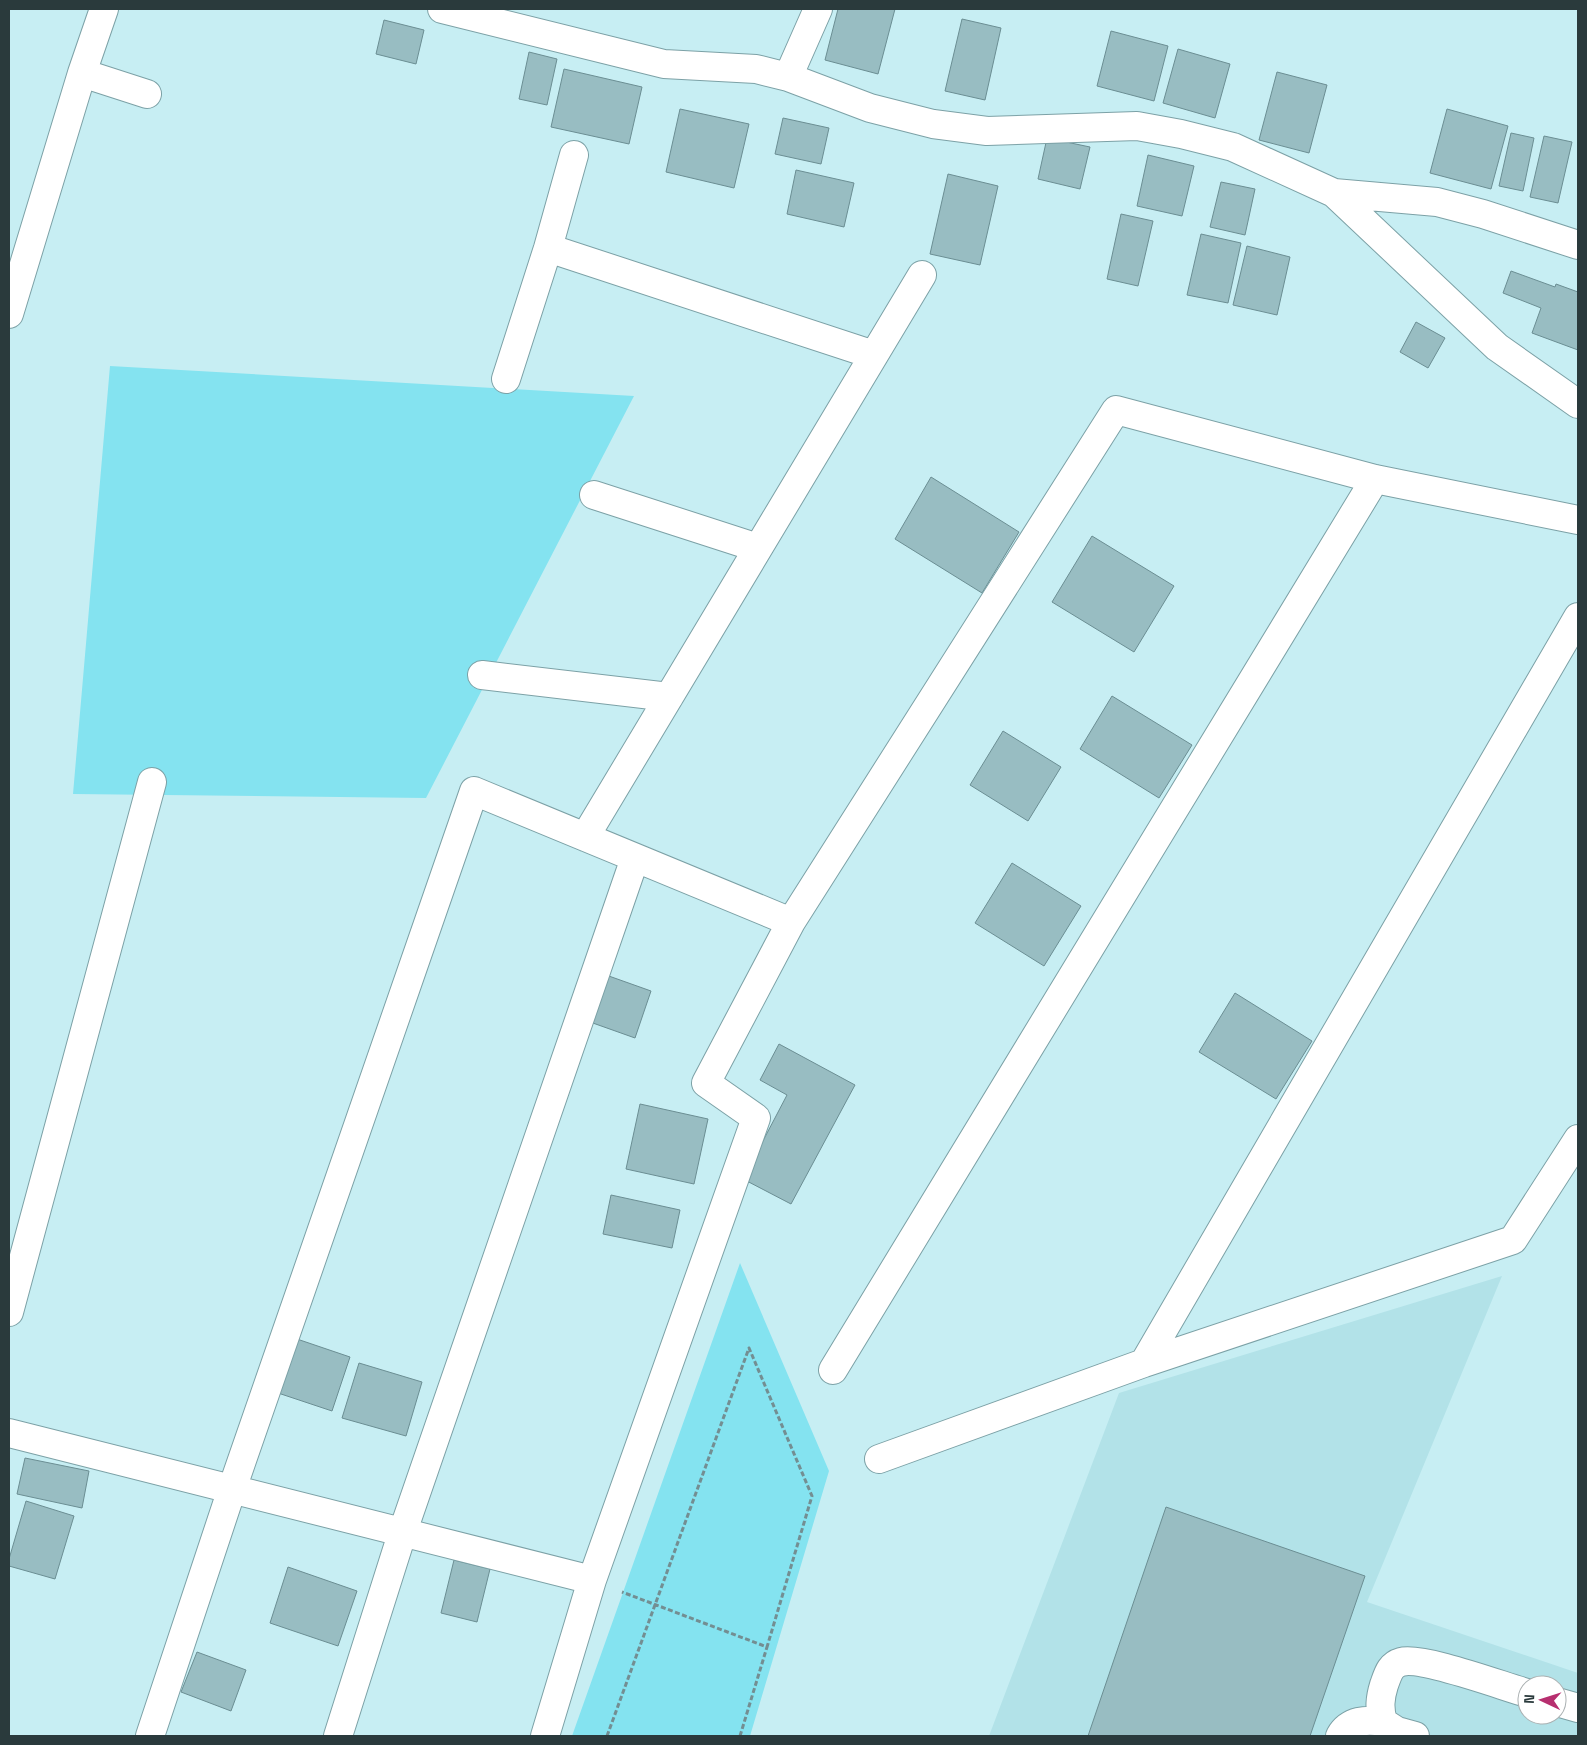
<svg xmlns="http://www.w3.org/2000/svg" width="1587" height="1745" viewBox="0 0 1587 1745" font-family="'Space Grotesk',sans-serif">
  <rect width="100%" height="100%" fill="#c7eef3"/>
  <path fill="#b2e2e8" fill-rule="evenodd" d="M 1502,1276 L 1367,1602 L 1578,1673 L 1578,1736 L 989,1736 L 1119,1393 ZM 1527,1685 L 1557,1685 L 1557,1715 L 1527,1715 Z"/>
  <path fill="#84e3f0" d="M 110,366 L 634,396 L 426,798 L 73,794 Z
    M 740,1263 L 829,1471 L 750,1736 L 572,1736 Z"/>
  <path fill="#98bdc2" stroke="#6b8e93" d="M 838,9 L 895,9 L 878,74 L 825,60 Z
    M 962,19 L 1001,28 L 985,100 L 945,91 Z
    M 384,20 L 424,30 L 416,64 L 376,54 Z
    M 1111,31 L 1168,46 L 1154,101 L 1097,86 Z
    M 1178,49 L 1230,64 L 1215,118 L 1163,103 Z
    M 529,52 L 557,59 L 547,105 L 519,99 Z
    M 564,69 L 642,87 L 629,144 L 551,127 Z
    M 1277,72 L 1327,85 L 1309,153 L 1259,140 Z
    M 680,109 L 749,124 L 734,188 L 666,172 Z
    M 1447,109 L 1508,126 L 1491,189 L 1430,173 Z
    M 783,118 L 829,128 L 821,164 L 775,154 Z
    M 1511,133 L 1534,138 L 1523,191 L 1499,186 Z
    M 1544,136 L 1572,142 L 1558,203 L 1530,197 Z
    M 1047,138 L 1090,147 L 1080,189 L 1038,179 Z
    M 1148,155 L 1194,166 L 1182,216 L 1137,206 Z
    M 796,170 L 854,183 L 844,227 L 787,214 Z
    M 948,174 L 998,186 L 980,265 L 930,254 Z
    M 1221,182 L 1255,189 L 1245,235 L 1210,227 Z
    M 1121,214 L 1153,221 L 1138,286 L 1107,279 Z
    M 1201,234 L 1241,243 L 1228,303 L 1187,295 Z
    M 1247,246 L 1290,257 L 1277,315 L 1233,305 Z
    M 1511,271 L 1555,287 L 1556,284 L 1578,292 L 1578,350 L 1532,333 L 1541,308 L 1503,293 Z
    M 1416,322 L 1445,338 L 1428,368 L 1400,352 Z
    M 931,477 L 1019,532 L 982,593 L 895,539 Z
    M 1092,536 L 1174,586 L 1134,652 L 1052,602 Z
    M 1112,696 L 1192,745 L 1159,798 L 1080,749 Z
    M 1003,731 L 1061,767 L 1028,821 L 970,785 Z
    M 1012,863 L 1081,906 L 1044,966 L 975,923 Z
    M 606,975 L 651,991 L 635,1038 L 590,1022 Z
    M 1235,993 L 1312,1041 L 1276,1099 L 1199,1052 Z
    M 779,1044 L 855,1085 L 791,1204 L 743,1179 L 787,1095 L 760,1080 Z
    M 640,1104 L 708,1119 L 694,1184 L 626,1169 Z
    M 611,1195 L 680,1210 L 672,1248 L 603,1234 Z
    M 294,1338 L 350,1357 L 332,1411 L 275,1392 Z
    M 359,1363 L 422,1382 L 406,1436 L 342,1418 Z
    M 25,1458 L 89,1471 L 82,1508 L 17,1494 Z
    M 26,1501 L 74,1516 L 55,1579 L 9,1566 L 9,1559 Z
    M 1166,1507 L 1365,1576 L 1310,1736 L 1088,1736 Z
    M 454,1560 L 490,1569 L 477,1622 L 441,1613 Z
    M 288,1567 L 357,1591 L 338,1646 L 270,1623 Z
    M 197,1652 L 246,1670 L 231,1711 L 181,1692 Z"/>
  <g fill="none" stroke-linecap="round" stroke-linejoin="round">
    <g stroke="#7ca1a6" stroke-width="30">
      <path id="minor" d="M 442,9 L 664,64 L 756,69 L 788,77 L 870,108 L 933,124 L 987,131 L 1137,126 L 1181,134 L 1233,147 L 1334,193 L 1497,347 L 1578,404
        M 82,73 L 147,94
        M 788,77 L 818,9
        M 1334,193 L 1437,202 L 1483,214 L 1578,245
        M 548,248 L 874,355
        M 9,314 L 82,73 L 104,9
        M 506,379 L 548,248 L 574,155
        M 594,495 L 758,548
        M 482,675 L 669,697
        M 585,837 L 922,275
        M 9,1312 L 152,782
        M 1144,1363 L 1578,617
        M 833,1370 L 1375,479
        M 9,1433 L 592,1580
        M 879,1459 L 1144,1363 L 1513,1240 L 1578,1139
        M 1557,1702 L 1578,1708
        M 150,1736 L 232,1489 L 474,791 L 791,922 L 1116,410 L 1375,479 L 1578,520
        M 338,1736 L 402,1534 L 635,858
        M 545,1736 L 592,1580 L 756,1118 L 706,1083 L 791,922
        M 1340,1736 C 1349,1720 1367,1719 1383,1722
        M 1415,1736 L 1397,1731 L 1383,1722 C 1379,1708 1380,1698 1384,1685 C 1388,1674 1390,1665 1401,1662 C 1422,1656 1502,1686 1527,1693"/>
    </g>
    <path stroke="#738e92" stroke-width="3" stroke-dasharray="5 2.5" stroke-linecap="butt" d="M 607,1736 L 749,1348 L 812,1496 L 767,1647 L 622,1592
      M 740,1736 L 767,1647"/>
    <use href="#minor" stroke="#fff" stroke-width="28"/>
  </g>
  <rect width="1587" height="1745" fill="none" stroke="#2a3a3c" stroke-width="20"/>
  <g transform="translate(1542 1700) rotate(274)"><circle r="24" fill="#ffffff" stroke="#aab0b1"/>
  <path d="M0-4L9 19L0 12L-9 19Z" fill="#b72f6f"/>
  <text y="-8" font-size="14" font-weight="bold" text-anchor="middle" fill="#2a3a3c">N</text>
  </g>
</svg>
